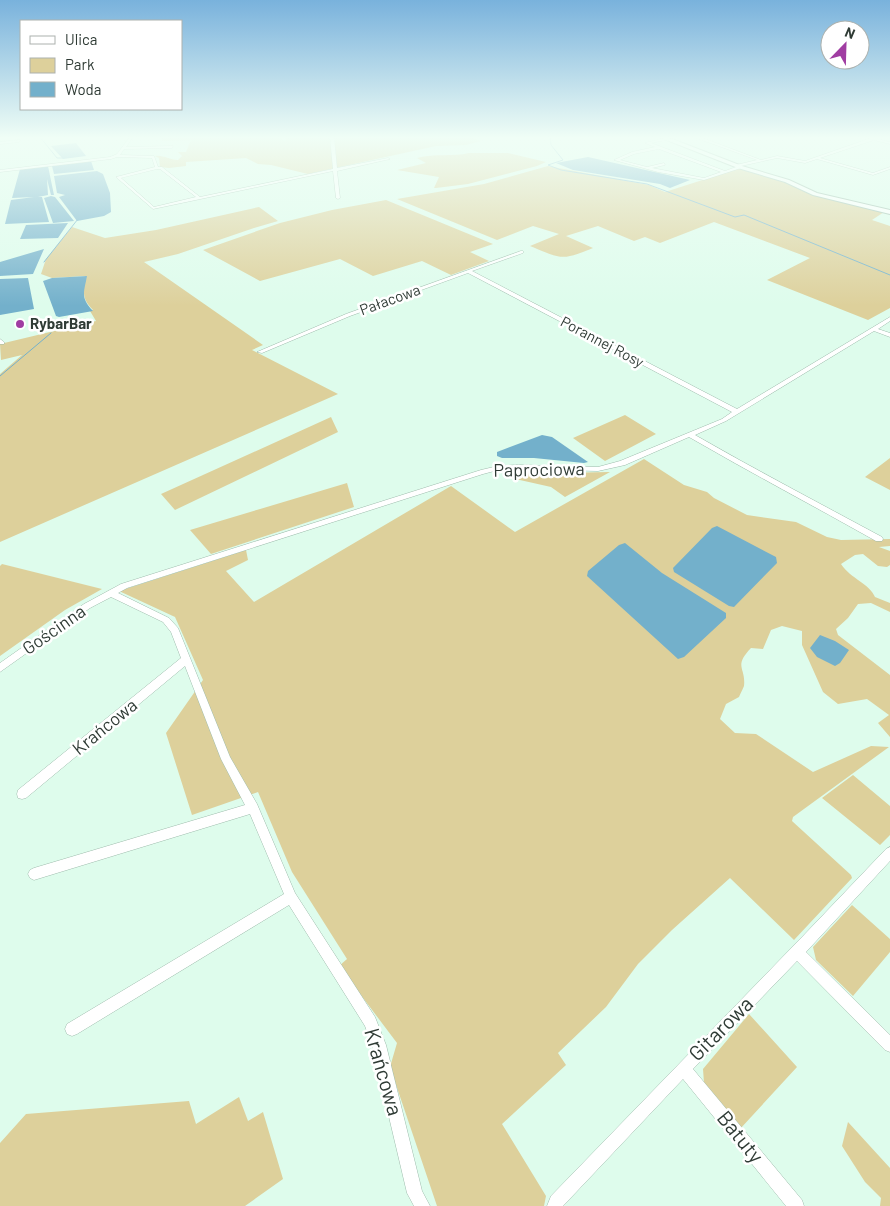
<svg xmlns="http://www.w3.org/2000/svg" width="890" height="1206" viewBox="0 0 890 1206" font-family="Barlow,sans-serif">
  <rect width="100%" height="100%" fill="#defcec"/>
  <path fill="#ddd09b" d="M 163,137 L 279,138 L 285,141 L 287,137 L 470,137 L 481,141 L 466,145 L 436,146 L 308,174 L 271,165 L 258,164 L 246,158 L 186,162 L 186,166 L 169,168 L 160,167 L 159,158 L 155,156 C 164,155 169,160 178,160 L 182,156 L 178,152 L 186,152 L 191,140 L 162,141 Z
    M 469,153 L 508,153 L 546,162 L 537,166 L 468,184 L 436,188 L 434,188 L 439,177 L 397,170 L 426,163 L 417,158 C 435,153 452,157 469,153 Z
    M 548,166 L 649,185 L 665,192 L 740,168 L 788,183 L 812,195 L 884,212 L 872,220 L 890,226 L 890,308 L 868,320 L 767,280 L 810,258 L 714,222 L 660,243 L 645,237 L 634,241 L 598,226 L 566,236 L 593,248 C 562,261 561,259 530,246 L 559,234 L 533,226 L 497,240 L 397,199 L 484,184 Z
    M 386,200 L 493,244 L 470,252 L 489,261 L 451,275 L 422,261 L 373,276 L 340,259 L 260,281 L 203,250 L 280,223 L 332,210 Z
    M 259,207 L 278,221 L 254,228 L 178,254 L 144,262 L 263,345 L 252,350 L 338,394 L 0,542 L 0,374 L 22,355 L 1,360 L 0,344 L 96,321 L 90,311 L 93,310 C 81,298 84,292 85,276 L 52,278 L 41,274 L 46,259 L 72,227 L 105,238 L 156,230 Z
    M 625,415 L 656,434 L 605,461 L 573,438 Z
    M 331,417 L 338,432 L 175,510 L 161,494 Z
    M 890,458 L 890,490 L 865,477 Z
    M 644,459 L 684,485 L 707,492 L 714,498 L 747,515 L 796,522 L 827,537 L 841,540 L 890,539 L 890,546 L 879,547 L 890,551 L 890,565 L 887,567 L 878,566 L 863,554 L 855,555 L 841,564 C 851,579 870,584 875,597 L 890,603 L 890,612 L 871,603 L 858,604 L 848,618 L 836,629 L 838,635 L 890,675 L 890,737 L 878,723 L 889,715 L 867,699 L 838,704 L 823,692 L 802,645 L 802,631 L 782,626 L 771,630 L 763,649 L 751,648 C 733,667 746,667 744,686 C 743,689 740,694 739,697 L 726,704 L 720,719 L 735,733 L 756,734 L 813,772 L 871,746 L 889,747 L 793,817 L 792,821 L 851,875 L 852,878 L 794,940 L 730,878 L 672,930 L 638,964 L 606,1007 L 558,1053 L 566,1065 L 502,1124 L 546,1196 L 544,1206 L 437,1206 L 390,1067 L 397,1043 L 339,966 L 347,959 L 292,872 L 258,792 L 192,815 L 166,733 L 203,680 L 175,617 L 119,591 L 246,550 L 248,560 L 226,571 L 254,602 L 451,486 L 515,532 Z
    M 517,470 L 558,473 L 610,472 L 565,497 L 551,487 L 511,478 Z
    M 347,483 L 354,507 L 211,554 L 190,530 Z
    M 2,564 L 102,589 L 65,610 L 0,656 L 0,566 Z
    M 853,775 L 890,806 L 890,835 L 880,845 L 822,798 Z
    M 852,905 L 890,939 L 890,952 L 853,996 L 816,960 L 813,947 Z
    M 749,1014 L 797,1067 L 740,1129 L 704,1083 L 703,1069 Z
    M 239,1097 L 248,1121 L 263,1112 L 283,1179 L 245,1206 L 0,1206 L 0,1143 L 26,1114 L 189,1101 L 196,1124 Z
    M 848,1122 L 890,1168 L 890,1206 L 880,1206 L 881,1198 L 865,1182 L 842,1146 Z"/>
  <path fill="#73b0cb" d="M 76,143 L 86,156 L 63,159 L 51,146 Z
    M 588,157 L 690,180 L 670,188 L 660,184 L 573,170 L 556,163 Z
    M 91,161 L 94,170 L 54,174 L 52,166 Z
    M 48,166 L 54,195 L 51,195 L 47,179 L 48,195 L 38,197 L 42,197 L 49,222 L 5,224 L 11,200 L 34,197 L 12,198 L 20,169 Z
    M 97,171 L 103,174 L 110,193 L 111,212 L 104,216 L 77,221 L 59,197 L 65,195 L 57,193 L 54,176 Z
    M 51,196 L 55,197 L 74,221 L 53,223 L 44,198 Z
    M 68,223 L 58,238 L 20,239 L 26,225 Z
    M 44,249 L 33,274 L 0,276 L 0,262 Z
    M 87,276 C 84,293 80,297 93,311 L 59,317 L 56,316 L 43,281 L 52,278 Z
    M 28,278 L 34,309 L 0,315 L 0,279 Z
    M 542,435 L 552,437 L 588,462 L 584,463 L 534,458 L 502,458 L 497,456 L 497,452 Z
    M 717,526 L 776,557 L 777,563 L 734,607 L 729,606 L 674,572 L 673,568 L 712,528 Z
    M 625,543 L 662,573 L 726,613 L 726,618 L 684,657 L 678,659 L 587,576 L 588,571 L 619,545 Z
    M 820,635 L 835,641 L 849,650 L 840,663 L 835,666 L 817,657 L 810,648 Z"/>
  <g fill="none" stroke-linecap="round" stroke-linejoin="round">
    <path stroke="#73b0cb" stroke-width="1" d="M 40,137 L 57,158 L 64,158
      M 550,137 L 551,145 L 563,160 L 548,165 L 561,170 L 647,184 L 735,217 L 744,215 L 890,275
      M 44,262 L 78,219
      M 0,376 L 51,333"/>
    <g stroke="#9fbcad" stroke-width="1">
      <path id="street" d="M 130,137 L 133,137 L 126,147 L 173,146 L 172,148 L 124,149 L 120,155 L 154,156 L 158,167 L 162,167 L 200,197 L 333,169 L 330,137 L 334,137 L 337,168 L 388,158 L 390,159 L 337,171 L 340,198 L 338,199 L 336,198 L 333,171 L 153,209 L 116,177 L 155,167 L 152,158 L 117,157 L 111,159 L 0,172 L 0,170 L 110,157 L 117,154 ZM 157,169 L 160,169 L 196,197 L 154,207 L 121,178 Z
        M 694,137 L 700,137 L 761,160 L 777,156 L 805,161 L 874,137 L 880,137 L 878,139 L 890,142 L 890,144 L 874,140 L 820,158 L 873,173 L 890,167 L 890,169 L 873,175 L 817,159 L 805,163 L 777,158 L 741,166 L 741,168 L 704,180 L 658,172 L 614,160 L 632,152 L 655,147 L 645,143 L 665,138 L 666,140 L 651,143 L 725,171 L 736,167 L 736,165 L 757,160 ZM 659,149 L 721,172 L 704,178 L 652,168 L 665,165 L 664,163 L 647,167 L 620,160 L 634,154 Z
        M 20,140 L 19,142 L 0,144 L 0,142 Z
        M 521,251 L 523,251 L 523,253 L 472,271 L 737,409 L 890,317 L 890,321 L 878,329 L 890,333 L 890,337 L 874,331 L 726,421 L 695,435 C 756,470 819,503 882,537 L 883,539 L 882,541 L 876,541 C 814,506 751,473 689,437 L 625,465 L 598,471 L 517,469 L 498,470 L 483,474 L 127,588 L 118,593 L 169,618 L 178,628 L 230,757 L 257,804 L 295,893 L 375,1017 L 386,1045 L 422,1191 L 430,1206 L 414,1206 L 407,1193 L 372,1045 L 365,1026 L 289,905 L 77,1034 L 72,1036 L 67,1034 L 65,1029 L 67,1024 L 284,894 L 250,814 L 34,880 L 30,878 L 28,874 L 30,870 L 34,868 L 245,805 L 221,759 L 185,666 L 26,798 L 22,799 L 18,798 L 17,794 L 18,790 L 181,658 L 171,632 L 163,622 L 111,597 L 90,608 L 0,672 L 0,663 L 84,604 L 121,584 L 481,470 L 498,466 L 517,465 L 598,467 L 620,461 L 722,419 L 732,412 L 468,273 L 350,316 L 262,353 L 257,352 L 346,314 Z
        M 0,339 L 4,342 L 4,344 L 0,344 Z
        M 890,847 L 890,861 L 806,952 L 890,1035 L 890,1052 L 885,1050 L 797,961 L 693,1069 L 802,1200 L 804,1206 L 786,1206 L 683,1079 L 563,1206 L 547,1206 L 551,1196 L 803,936 L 886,849 Z"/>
    </g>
    <g stroke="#9fbcad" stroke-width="2">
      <path id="secondary" d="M 667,137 L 742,166 L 789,180 L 817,193 L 890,210 L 890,214 L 813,195 L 785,182 L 738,168 L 659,137 Z"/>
    </g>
    <use href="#street" fill="#fff" fill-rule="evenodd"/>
    <use href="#secondary" fill="#fff" fill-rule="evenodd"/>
  </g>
  <linearGradient id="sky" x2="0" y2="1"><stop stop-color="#79b2dc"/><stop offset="0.45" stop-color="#f0fef6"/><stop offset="1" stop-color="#f0fef6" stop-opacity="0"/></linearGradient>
  <rect width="890" height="306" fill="url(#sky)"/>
  <circle fill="#a03da2" stroke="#fff" stroke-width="2" cx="20" cy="324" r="5"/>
  <g text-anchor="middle" stroke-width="5" stroke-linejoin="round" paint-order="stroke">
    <g font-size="15" fill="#2f3b35" stroke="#fff">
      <text transform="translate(390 300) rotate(-20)" y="5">Pałacowa</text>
      <text transform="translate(602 342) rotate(28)" y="5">Porannej Rosy</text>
    </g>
    <g font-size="15" font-weight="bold" fill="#2f3b35" stroke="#fff" text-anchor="start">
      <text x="30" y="329">RybarBar</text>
    </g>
    <g font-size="18" fill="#2f3b35" stroke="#fff">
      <text transform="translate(539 470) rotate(-1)" y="6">Paprociowa</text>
      <text transform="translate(54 630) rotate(-35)" y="6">Gościnna</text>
      <text transform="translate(105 727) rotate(-39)" y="6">Krańcowa</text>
    </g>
    <g font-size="21" fill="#2f3b35" stroke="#fff">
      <text transform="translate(721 1029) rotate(-45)" y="7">Gitarowa</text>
      <text transform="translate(383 1072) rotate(74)" y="7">Krańcowa</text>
      <text transform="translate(740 1137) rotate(51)" y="7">Batuty</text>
    </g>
  </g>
  <rect x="20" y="20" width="162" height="90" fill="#ffffff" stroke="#acb1ae"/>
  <rect x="30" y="36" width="25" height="8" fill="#ffffff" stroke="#acb1ae"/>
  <text x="65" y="45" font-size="15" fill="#2f3b35">Ulica</text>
  <rect x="30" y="58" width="25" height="15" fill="#ddd09b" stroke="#acb1ae"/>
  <text x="65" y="70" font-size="15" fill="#2f3b35">Park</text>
  <rect x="30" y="82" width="25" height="15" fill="#73b0cb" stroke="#acb1ae"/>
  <text x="65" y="95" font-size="15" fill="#2f3b35">Woda</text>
  <g transform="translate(845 45) rotate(23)"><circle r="24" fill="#ffffff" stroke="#acb1ae"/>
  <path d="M0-4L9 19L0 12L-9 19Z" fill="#a03da2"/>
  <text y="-8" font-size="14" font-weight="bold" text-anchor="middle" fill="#2f3b35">N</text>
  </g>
</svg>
